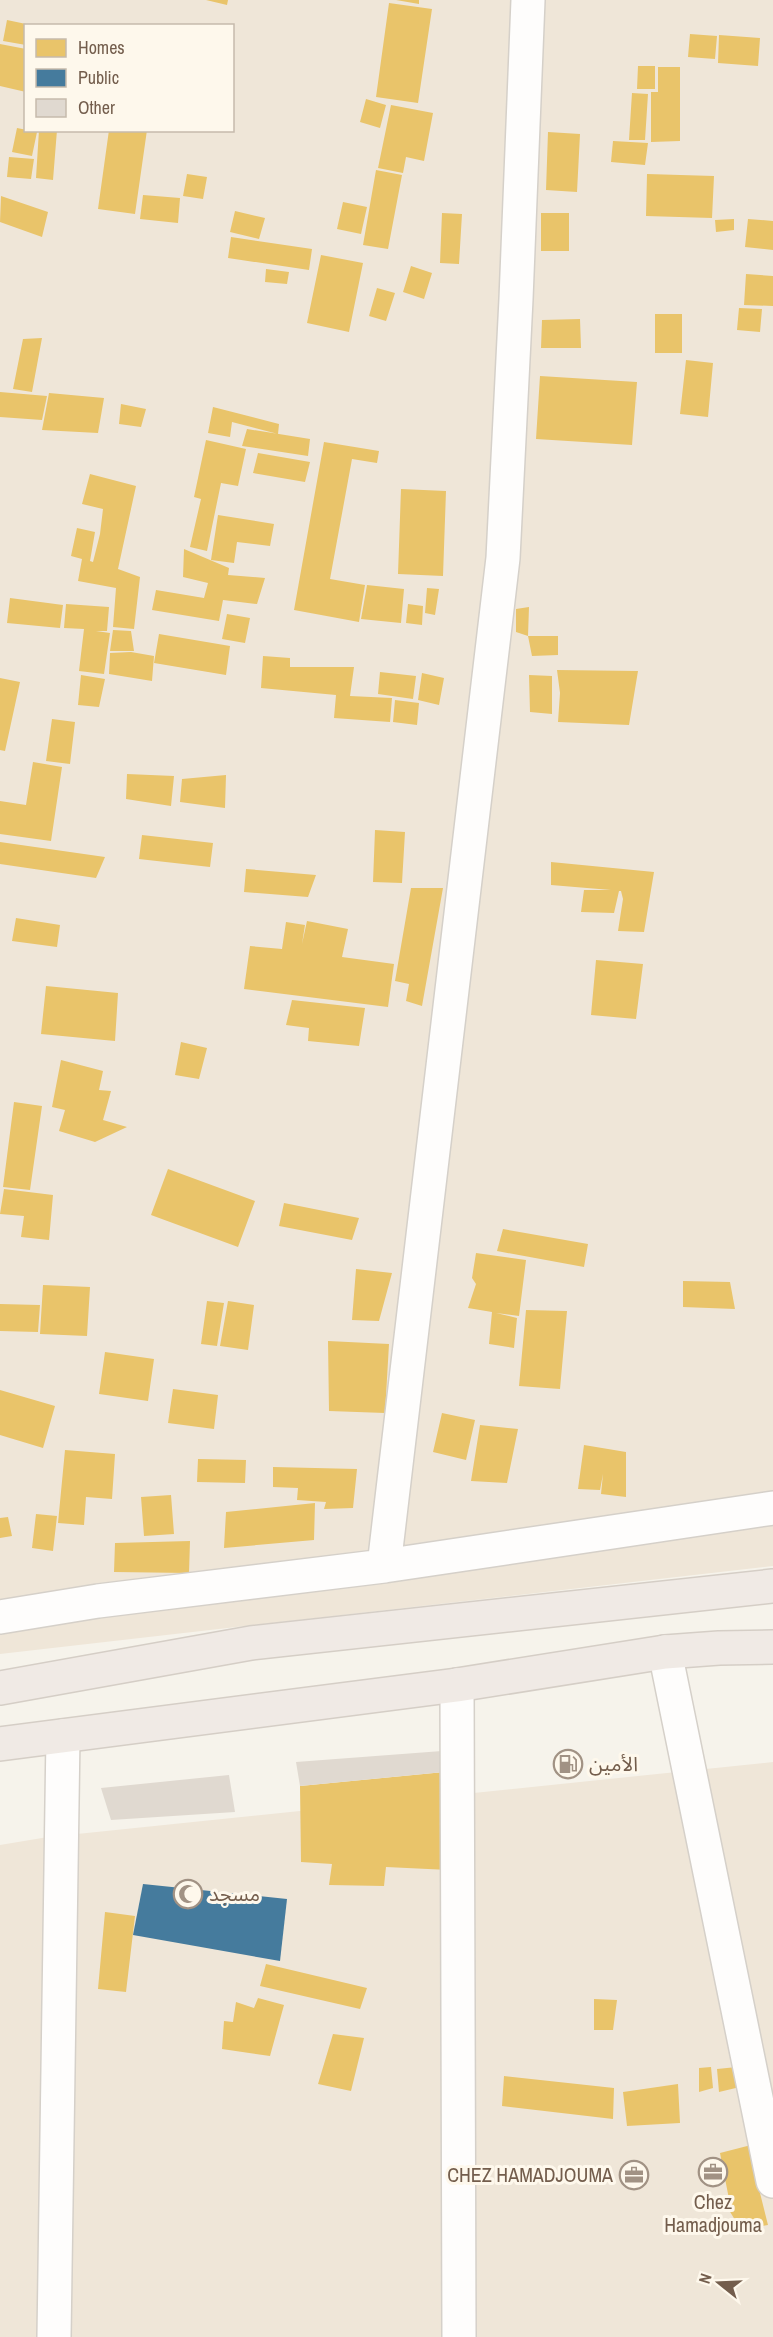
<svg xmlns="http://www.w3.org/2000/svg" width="773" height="2337" viewBox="0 0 773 2337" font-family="'Archivo Narrow','Noto Sans Arabic',sans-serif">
  <rect width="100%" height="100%" fill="#f6f3eb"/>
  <path fill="#efe6d8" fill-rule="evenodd" d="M 0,0 L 773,0 L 773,1566 L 0,1654 ZM 26,26 L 232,26 L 232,130 L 26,130 Z
    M 773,1762 L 773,2337 L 0,2337 L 0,1845 L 48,1837 Z"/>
  <path fill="#e9c46a" d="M 206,0 L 228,0 L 227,5 Z
    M 396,0 L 419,0 L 419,4 Z
    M 389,3 L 432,9 L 418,103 L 376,97 Z
    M 7,20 L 26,24 L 26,45 L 3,41 Z
    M 690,34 L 717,36 L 715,59 L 688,57 Z
    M 719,35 L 760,38 L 758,66 L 718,63 Z
    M 0,44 L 26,49 L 26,92 L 0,86 Z
    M 638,66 L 655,66 L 655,89 L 637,89 Z
    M 658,67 L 680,67 L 680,141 L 651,142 L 651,92 L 658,92 Z
    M 632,93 L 648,94 L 645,140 L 629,140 Z
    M 366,99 L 386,105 L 380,128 L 360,122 Z
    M 391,105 L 433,113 L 424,161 L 406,157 L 403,173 L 378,168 Z
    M 17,128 L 37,132 L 32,156 L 12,152 Z
    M 39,130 L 57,130 L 53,180 L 36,178 Z
    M 109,130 L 147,130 L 135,214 L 98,209 Z
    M 548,132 L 580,134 L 577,192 L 546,190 Z
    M 613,141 L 648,143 L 645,165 L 611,162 Z
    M 9,157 L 34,159 L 31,179 L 7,177 Z
    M 376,170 L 402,175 L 388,249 L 363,245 Z
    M 187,174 L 207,177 L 203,199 L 183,196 Z
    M 647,174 L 714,176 L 712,218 L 646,216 Z
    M 143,195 L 180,198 L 178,223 L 140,219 Z
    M 1,196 L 48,212 L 42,237 L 0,222 Z
    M 343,202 L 367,207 L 361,234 L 337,229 Z
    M 235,211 L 265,218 L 259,239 L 230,232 Z
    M 442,213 L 462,214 L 459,264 L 440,263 Z
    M 541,213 L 569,213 L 569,251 L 541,251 Z
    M 734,219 L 734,230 L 716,232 L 715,220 Z
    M 748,219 L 773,221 L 773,250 L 745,247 Z
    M 231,237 L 312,249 L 309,270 L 228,258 Z
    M 321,255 L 363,263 L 349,332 L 307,323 Z
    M 411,266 L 432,273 L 424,299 L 403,292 Z
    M 266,269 L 289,272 L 287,284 L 265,282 Z
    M 746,274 L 773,276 L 773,306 L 744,305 Z
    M 377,288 L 395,293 L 386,321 L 369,316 Z
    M 739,308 L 762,309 L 760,332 L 737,330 Z
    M 655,314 L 682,314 L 682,353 L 655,353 Z
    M 580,319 L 581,348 L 541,348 L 542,320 Z
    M 42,338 L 32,392 L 13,389 L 23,339 Z
    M 686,360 L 713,363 L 708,417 L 680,414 Z
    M 540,376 L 637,382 L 632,445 L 536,439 Z
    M 0,392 L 47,396 L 42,420 L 0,417 Z
    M 49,393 L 104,398 L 98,433 L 42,430 Z
    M 121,404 L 146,409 L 141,427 L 119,424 Z
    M 213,407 L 279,424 L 278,434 L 232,422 L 230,437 L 208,433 Z
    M 247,429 L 310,439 L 308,456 L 242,446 Z
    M 206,440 L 246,449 L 238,486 L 221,483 L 207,551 L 190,547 L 201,499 L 194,497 Z
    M 324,442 L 379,451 L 377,463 L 352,459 L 330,579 L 365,585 L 359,622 L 294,610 Z
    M 258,453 L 310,462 L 305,482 L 253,473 Z
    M 90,474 L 136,486 L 118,569 L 140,577 L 134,629 L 113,627 L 116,588 L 78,581 L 82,559 L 71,556 L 77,528 L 95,532 L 90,561 L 93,562 L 100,534 L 103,509 L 82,504 Z
    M 401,489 L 446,491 L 443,576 L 398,574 Z
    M 218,515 L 274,524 L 270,546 L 237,542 L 234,563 L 211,560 Z
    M 184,549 L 229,568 L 228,575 L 265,578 L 257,604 L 223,600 L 219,621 L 152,610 L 156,590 L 204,598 L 208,583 L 183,577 Z
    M 367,585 L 404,589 L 401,623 L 361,619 Z
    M 427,588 L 439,589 L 435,615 L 425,613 Z
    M 10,598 L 63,605 L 60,628 L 7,623 Z
    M 66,604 L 109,607 L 107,631 L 96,631 L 110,633 L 104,674 L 79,671 L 84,629 L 64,628 Z
    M 408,604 L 423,606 L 422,625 L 406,623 Z
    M 529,607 L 528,636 L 516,632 L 516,609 Z
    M 227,614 L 250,618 L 245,643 L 222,639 Z
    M 113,630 L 131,631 L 134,651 L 110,651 Z
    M 159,634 L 230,646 L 226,675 L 154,663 Z
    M 528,636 L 558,636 L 558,655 L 532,656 Z
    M 131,652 L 154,656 L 152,681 L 109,674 L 110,653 Z
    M 263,656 L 290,658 L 290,667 L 354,667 L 350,696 L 392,698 L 390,722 L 334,718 L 336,695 L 261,688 Z
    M 557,670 L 638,671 L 629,725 L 558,722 L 560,693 Z
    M 380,672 L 416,676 L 413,699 L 378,694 Z
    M 422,673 L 444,678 L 439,705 L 418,700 Z
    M 81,675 L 105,679 L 99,707 L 78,705 Z
    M 529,675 L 552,676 L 552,714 L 530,712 Z
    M 0,678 L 20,682 L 5,751 L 0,750 Z
    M 395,700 L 419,703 L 417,725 L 393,722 Z
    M 52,719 L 75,722 L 70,764 L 46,761 Z
    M 33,762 L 62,767 L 51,841 L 0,834 L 0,801 L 26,805 Z
    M 127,774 L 174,776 L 171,806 L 126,799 Z
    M 226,775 L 225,808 L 180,802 L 182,779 Z
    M 375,830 L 405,832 L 402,883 L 373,882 Z
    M 142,835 L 213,843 L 210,867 L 139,859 Z
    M 0,842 L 105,857 L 96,878 L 0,864 Z
    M 551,862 L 654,872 L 644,932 L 618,931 L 623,899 L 621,891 L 619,891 L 614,913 L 581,912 L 584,890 L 611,890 L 551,885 Z
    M 246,869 L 316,875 L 308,897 L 244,892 Z
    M 411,888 L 443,888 L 422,1006 L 406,1001 L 409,984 L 395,981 Z
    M 16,918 L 60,925 L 57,947 L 12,941 Z
    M 307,921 L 348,929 L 342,957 L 394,964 L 388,1007 L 244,989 L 250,946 L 282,949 L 286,922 L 305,925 L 302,944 Z
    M 596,960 L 643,964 L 636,1019 L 591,1015 Z
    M 46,986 L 118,993 L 115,1041 L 41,1034 Z
    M 292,1000 L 365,1008 L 359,1046 L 308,1041 L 309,1028 L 286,1025 Z
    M 181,1042 L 207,1048 L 199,1079 L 175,1075 Z
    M 61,1060 L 103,1071 L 99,1090 L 111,1091 L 103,1120 L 127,1127 L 95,1142 L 59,1131 L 65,1110 L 52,1107 Z
    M 14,1102 L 42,1106 L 30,1190 L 3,1187 Z
    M 168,1169 L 255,1201 L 238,1247 L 151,1215 Z
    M 4,1189 L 53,1195 L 49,1240 L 21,1237 L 24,1216 L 0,1214 Z
    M 284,1203 L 359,1218 L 352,1240 L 279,1226 Z
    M 503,1229 L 588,1244 L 584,1267 L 497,1251 Z
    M 476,1253 L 526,1260 L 519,1316 L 496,1313 L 517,1318 L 514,1348 L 489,1344 L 492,1312 L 468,1308 L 476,1284 L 472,1278 Z
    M 356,1269 L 392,1273 L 379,1321 L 352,1320 Z
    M 683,1281 L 730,1282 L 735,1309 L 683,1307 Z
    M 43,1285 L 90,1287 L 87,1336 L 40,1334 Z
    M 207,1301 L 224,1303 L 217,1346 L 201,1344 Z
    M 228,1301 L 254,1305 L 248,1350 L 220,1346 Z
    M 0,1304 L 40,1305 L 38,1332 L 0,1331 Z
    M 526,1310 L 567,1311 L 560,1389 L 519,1386 Z
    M 328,1341 L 389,1344 L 385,1413 L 329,1411 Z
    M 105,1352 L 154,1359 L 148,1401 L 99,1394 Z
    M 173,1389 L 218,1395 L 214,1429 L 168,1423 Z
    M 0,1390 L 55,1406 L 43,1448 L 0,1435 Z
    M 442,1413 L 475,1420 L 466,1460 L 433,1452 Z
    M 480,1425 L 518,1429 L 507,1483 L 471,1481 Z
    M 584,1445 L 626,1452 L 626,1497 L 601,1494 L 603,1474 L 600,1490 L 578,1489 Z
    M 65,1450 L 115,1454 L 112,1499 L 86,1497 L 84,1525 L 58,1523 Z
    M 198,1459 L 246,1460 L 245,1483 L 197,1482 Z
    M 273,1467 L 357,1469 L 353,1508 L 324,1509 L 326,1502 L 297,1500 L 298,1488 L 273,1487 Z
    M 171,1495 L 174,1534 L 144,1536 L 141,1497 Z
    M 315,1503 L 314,1540 L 224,1548 L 226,1512 Z
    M 36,1514 L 57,1516 L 53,1551 L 32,1548 Z
    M 8,1517 L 12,1536 L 0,1538 L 0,1518 Z
    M 190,1541 L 189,1573 L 114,1572 L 115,1543 Z
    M 444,1772 L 449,1870 L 386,1867 L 384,1886 L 329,1885 L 332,1864 L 301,1862 L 300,1786 Z
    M 105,1912 L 135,1916 L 126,1992 L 98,1989 Z
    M 266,1964 L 367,1988 L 360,2009 L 260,1986 Z
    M 258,1998 L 284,2005 L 270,2056 L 222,2049 L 224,2021 L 233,2022 L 236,2002 L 254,2008 Z
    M 594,1999 L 617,2000 L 613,2030 L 594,2030 Z
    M 333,2034 L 364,2038 L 351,2091 L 318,2084 Z
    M 711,2067 L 713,2088 L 699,2092 L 699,2068 Z
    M 737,2067 L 740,2087 L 719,2092 L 717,2069 Z
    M 504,2076 L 614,2088 L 613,2119 L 502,2106 Z
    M 678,2084 L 680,2123 L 627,2126 L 623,2092 Z
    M 755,2144 L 760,2193 L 768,2225 L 741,2230 L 723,2200 L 729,2199 L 720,2153 Z"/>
  <path fill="#457b9d" d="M 143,1884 L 287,1899 L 280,1961 L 133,1935 Z"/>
  <path fill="#e0d9d0" d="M 442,1751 L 444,1772 L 300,1786 L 296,1762 Z
    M 229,1775 L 235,1812 L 111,1820 L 101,1788 Z"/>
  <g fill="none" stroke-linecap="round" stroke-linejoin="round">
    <g stroke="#d5d0c9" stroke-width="36">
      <path id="street" d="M 384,1566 L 503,558 L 516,299 L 528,0
        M 0,1617 L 98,1601 L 384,1566 L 773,1508
        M 665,1652 L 773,2181
        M 457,1685 L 459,2337
        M 54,2337 L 63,1736"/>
    </g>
    <g stroke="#d5cec6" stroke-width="36">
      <path id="highway" d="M 0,1688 L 251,1643 L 773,1586
        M 0,1744 L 457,1685 L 665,1652 L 719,1648 L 773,1647"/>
    </g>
    <use href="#street" stroke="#fefdfc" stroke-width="33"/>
    <use href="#highway" stroke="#f0eae5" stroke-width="33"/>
  </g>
  <defs>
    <g id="fuel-ring" transform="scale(1.5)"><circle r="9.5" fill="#fef8ec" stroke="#a19284" stroke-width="1.5"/><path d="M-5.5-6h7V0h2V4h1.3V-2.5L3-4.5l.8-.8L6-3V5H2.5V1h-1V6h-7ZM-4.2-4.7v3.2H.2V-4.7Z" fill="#a19284"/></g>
    <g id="mosque-ring" transform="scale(1.5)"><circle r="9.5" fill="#fef8ec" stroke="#a19284" stroke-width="1.5"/><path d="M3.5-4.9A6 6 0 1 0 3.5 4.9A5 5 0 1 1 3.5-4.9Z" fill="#a19284"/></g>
    <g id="office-ring" transform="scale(1.5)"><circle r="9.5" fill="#fef8ec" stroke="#a19284" stroke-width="1.5"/><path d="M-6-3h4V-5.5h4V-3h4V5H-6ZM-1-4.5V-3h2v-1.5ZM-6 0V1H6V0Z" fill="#a19284"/></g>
  </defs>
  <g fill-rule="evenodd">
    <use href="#fuel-ring" x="568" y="1764"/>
    <use href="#mosque-ring" x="188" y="1894"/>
    <use href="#office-ring" x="713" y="2172"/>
    <use href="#office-ring" x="634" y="2175"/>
  </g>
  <g text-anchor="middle" stroke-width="6" stroke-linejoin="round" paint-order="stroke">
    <g font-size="20" fill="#735d4c" stroke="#fef8ec" text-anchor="start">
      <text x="589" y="1771">الأمين</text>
      <text x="209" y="1901">مسجد</text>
      <text x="613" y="2182" text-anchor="end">CHEZ HAMADJOUMA</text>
      <text x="713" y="2209" text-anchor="middle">Chez<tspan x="713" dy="23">Hamadjouma</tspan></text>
    </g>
  </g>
  <rect x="24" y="24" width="210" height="108" fill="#fef8ec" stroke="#c6baac" stroke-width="1.5"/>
  <rect x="36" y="39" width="30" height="18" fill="#e9c46a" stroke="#c6baac" stroke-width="1.5"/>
  <text x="78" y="54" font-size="18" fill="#735d4c">Homes</text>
  <rect x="36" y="69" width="30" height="18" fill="#457b9d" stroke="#c6baac" stroke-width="1.5"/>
  <text x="78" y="84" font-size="18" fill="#735d4c">Public</text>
  <rect x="36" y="99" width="30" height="18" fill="#e0d9d0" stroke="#c6baac" stroke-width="1.5"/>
  <text x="78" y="114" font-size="18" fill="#735d4c">Other</text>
  <g transform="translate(719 2283) rotate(288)" stroke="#fef8ec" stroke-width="4.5" paint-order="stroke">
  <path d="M0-4.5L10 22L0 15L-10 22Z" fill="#735d4c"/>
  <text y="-9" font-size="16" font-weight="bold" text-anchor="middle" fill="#735d4c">N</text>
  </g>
</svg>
